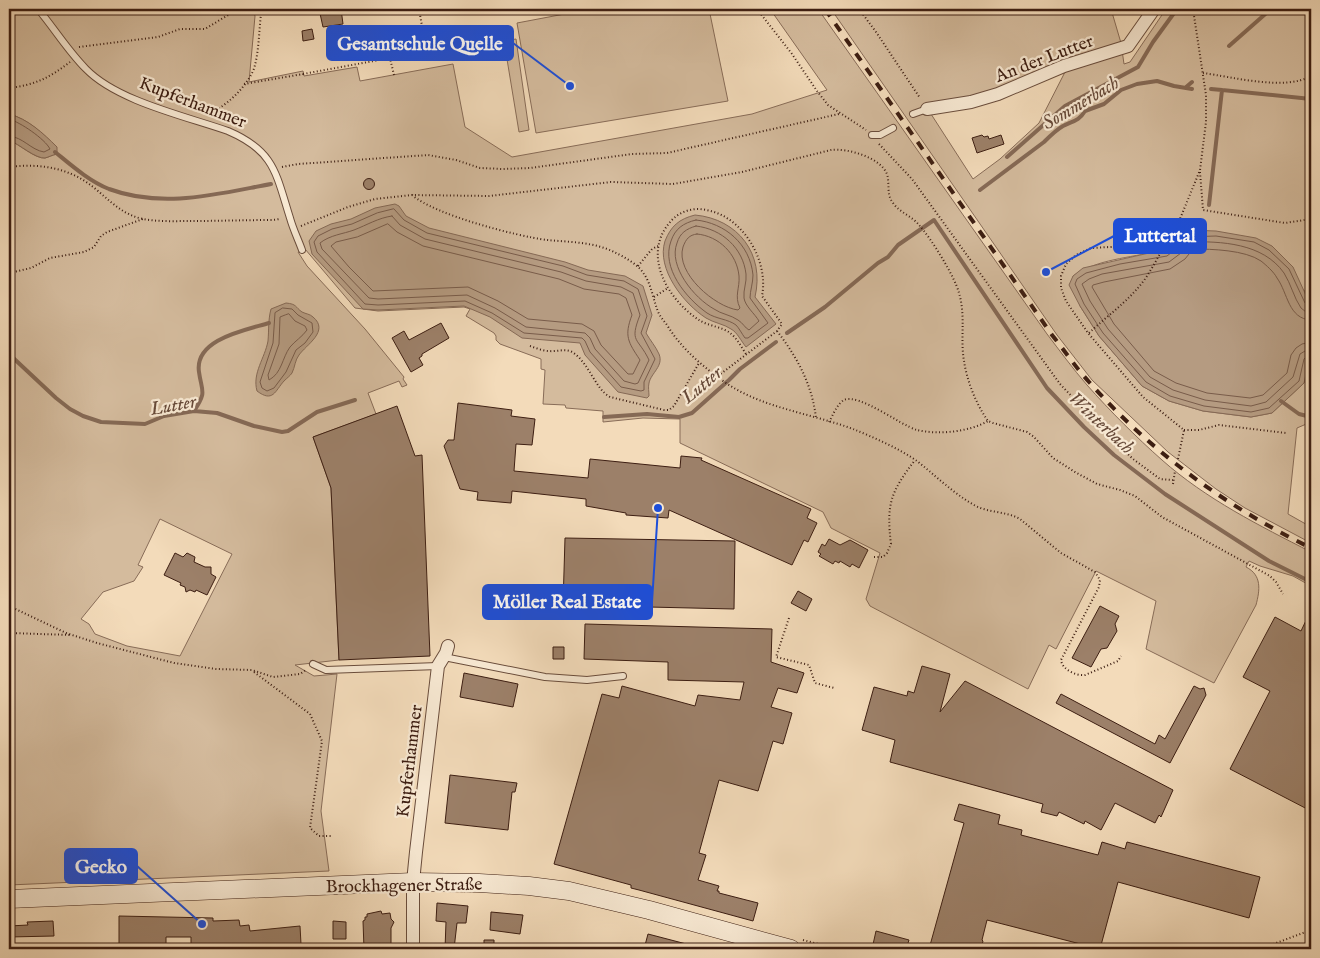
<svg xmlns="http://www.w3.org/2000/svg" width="1320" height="958" viewBox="0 0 1320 958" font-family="'IM FELL English',serif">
  <rect width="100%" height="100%" fill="#f3dbba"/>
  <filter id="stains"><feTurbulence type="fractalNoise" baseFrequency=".004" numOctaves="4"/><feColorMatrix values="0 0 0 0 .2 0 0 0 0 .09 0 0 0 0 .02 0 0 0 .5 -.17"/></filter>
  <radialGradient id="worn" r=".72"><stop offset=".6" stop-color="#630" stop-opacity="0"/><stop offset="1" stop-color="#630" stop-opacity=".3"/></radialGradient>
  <path fill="#d4bb9d" stroke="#886c58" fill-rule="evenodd" d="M 9,9 L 253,9 L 255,16 L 249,82 L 303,71 L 304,76 L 357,67 L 360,81 L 453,64 L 465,127 L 512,157 L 752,114 L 827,90 L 770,9 L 818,9 L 1047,334 C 1060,351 1073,369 1087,385 C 1110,411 1136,437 1162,460 C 1206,499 1260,526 1311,552 L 1311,586 L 1293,576 L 1260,566 L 1249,561 L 1246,567 C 1262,575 1260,590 1256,605 L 1214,683 L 1146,649 L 1156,601 L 1096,571 L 1056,649 L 1049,645 L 1028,689 L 870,606 L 866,599 L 880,553 L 831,528 L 823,512 L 680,443 L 680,419 L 643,418 L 603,422 L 603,411 L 566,408 L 565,405 L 543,404 L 545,370 L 541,369 L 541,359 L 500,344 L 496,340 L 496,336 L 494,333 L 466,316 L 470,309 L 464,307 L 378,311 L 355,308 L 305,249 L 298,252 L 307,266 L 365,329 L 404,377 L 403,379 L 407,385 L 402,387 L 399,381 L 368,393 L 376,414 L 313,437 L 331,488 L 339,660 L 295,665 L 314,676 L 337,674 L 321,811 L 329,871 L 9,885 L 9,140 C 19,144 35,159 45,158 C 49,157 52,155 57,154 L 56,147 C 42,133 28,119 9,114 ZM 160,519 L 232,554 L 180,656 L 127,646 L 95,634 L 89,624 L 81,619 L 103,592 L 134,581 L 143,567 L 138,565 Z
    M 591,9 L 709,9 L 728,101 L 536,133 L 517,23 Z
    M 831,9 L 1111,9 L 1121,43 L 1124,64 L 1130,62 L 1166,9 L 1311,9 L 1311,307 L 1304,290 L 1179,233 L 1173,245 L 1165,251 L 1158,251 C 1130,258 1097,259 1073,276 L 1080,306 L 1099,336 L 1142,386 L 1169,401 L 1203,411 L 1251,417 L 1272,413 L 1304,383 L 1311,352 L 1311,422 L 1297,428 L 1288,514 L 1311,527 L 1311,543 L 1245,508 L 1216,489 L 1168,452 L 1092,380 L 1057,335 ZM 1065,72 L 1039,123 L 1000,159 L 973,179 L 931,114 Z
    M 516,39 L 529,130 L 519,132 L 504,41 Z"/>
  <path fill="#b59b81" stroke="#856955" d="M 9,114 C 28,119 43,133 57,147 L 57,154 C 52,155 49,157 45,158 C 36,159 19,144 9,140 Z
    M 395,204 L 399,206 L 406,216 L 429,228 L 565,262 L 588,270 L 625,276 L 643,286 L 652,315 L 646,333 C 650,340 656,347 659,354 C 664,366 651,373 649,383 C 648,387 649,392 649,396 L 647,398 L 618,392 L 585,355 L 580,343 L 522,338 L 490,317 L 464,306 L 378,310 L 363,309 L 312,254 L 309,241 L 316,231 L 331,224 L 351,219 L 375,208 Z
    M 695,215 C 738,219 765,254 755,297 L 776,324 L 746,347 C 741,341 737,332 731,329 C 724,324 714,323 706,318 C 684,304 656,269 665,241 C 671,226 679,219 695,215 Z
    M 1187,230 L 1216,231 L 1256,238 L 1272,246 L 1293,267 L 1310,304 L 1311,352 L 1304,383 L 1272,413 L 1251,417 L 1203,411 L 1169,401 L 1142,386 L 1099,336 L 1080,306 L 1069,285 L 1073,276 L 1083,268 L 1158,251 L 1165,251 L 1173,245 L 1179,233 Z
    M 286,303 C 297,304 295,307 302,312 C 306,314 310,314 313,317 C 330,331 306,345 299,355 C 295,360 295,367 292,373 C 290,376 287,378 284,381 C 275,391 273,403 257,391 C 252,373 265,358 268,341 C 269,330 268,320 271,309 Z"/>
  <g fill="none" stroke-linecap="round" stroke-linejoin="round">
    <path stroke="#795c4a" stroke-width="1" d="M 9,119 C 20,122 45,139 50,149 L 44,152 C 31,150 23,137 9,136
      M 394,209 L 404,220 L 427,233 L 563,266 L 587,275 L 624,281 L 638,289 L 647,316 L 641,333 L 655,359 L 644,382 L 644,390 L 641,391 L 621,387 L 590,352 L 585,341 L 582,338 L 524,333 L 492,313 L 465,301 L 378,305 L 365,304 L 317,252 L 314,242 L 318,236 L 332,229 L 352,224 L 377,213 Z
      M 392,216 L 400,225 L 425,239 L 561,272 L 586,281 L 621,287 L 633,293 L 640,315 C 629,343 638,337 649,360 L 638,383 L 635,384 L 624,381 L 595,349 L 590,338 L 585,333 L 526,327 L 495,308 L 467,295 L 378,299 L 369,298 L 322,249 L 320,243 C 330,235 343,234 354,230 C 367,225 378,218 392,216 Z
      M 696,220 C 725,223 750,244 753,275 C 753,283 750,291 750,298 L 768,323 L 748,338 L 745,338 C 742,334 739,328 736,325 C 728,319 716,319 707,313 C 686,298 661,268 671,241 C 675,229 683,223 696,220 Z
      M 388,224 L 397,232 L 423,246 L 559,279 L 584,289 L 619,294 L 626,298 L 632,315 C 624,336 628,342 640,360 L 633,374 L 628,374 L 601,345 L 594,331 L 582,324 L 528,319 L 498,301 L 468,287 L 373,291 L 349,267 L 331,246 L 336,242 L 357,237 Z
      M 696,226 C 722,229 743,248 746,274 C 747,282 743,290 744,298 C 745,306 755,314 759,321 L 749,330 C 745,328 743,323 738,320 C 731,315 721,314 714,309 C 694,298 668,266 677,243 C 680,233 686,229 696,226 Z
      M 697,234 C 719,236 737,254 739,276 C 740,288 734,296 740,308 L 738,310 C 715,307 675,273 683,247 C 686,239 689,235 697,234 Z
      M 1311,306 L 1305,303 L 1289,269 L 1269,250 L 1254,242 L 1216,236 L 1184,237 L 1177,248 L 1167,256 L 1120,264 L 1086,273 L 1077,279 L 1075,284 L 1084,304 L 1103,333 L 1146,382 L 1170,396 L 1204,406 L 1251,412 L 1269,408 L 1299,381 L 1304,359 L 1307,356 L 1311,356
      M 283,308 L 292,309 L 298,315 L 312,323 L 313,332 L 305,343 L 296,350 L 286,372 L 274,388 L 267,391 L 262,388 L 260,382 L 273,343 L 275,313 Z
      M 1311,313 L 1306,312 L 1301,308 C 1294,298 1291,284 1284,273 C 1263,243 1221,241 1188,242 L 1181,253 L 1169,262 L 1102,274 L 1089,279 L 1082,284 L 1090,301 L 1108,329 L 1150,377 L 1173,390 L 1205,400 L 1251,406 L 1266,402 L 1293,377 L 1300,354 L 1305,351 L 1311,350
      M 289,314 L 295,321 L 305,326 L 307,330 C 302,337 295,341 290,347 C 282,358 282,373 269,380 L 268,375 L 279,344 L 280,317 L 285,315 Z
      M 1311,320 C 1288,319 1288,293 1277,278 C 1274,272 1266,265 1261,261 C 1245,250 1212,249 1193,249 L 1185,259 L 1170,269 L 1104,282 L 1093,285 L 1092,287 L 1114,324 L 1154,371 L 1176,383 L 1207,393 L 1250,398 L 1263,395 L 1287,373 L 1291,355 L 1296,348 L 1302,344 L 1311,342"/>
    <path stroke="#856955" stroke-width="4" d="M 1229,46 L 1271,9
      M 1185,88 L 1192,82
      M 1222,90 L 1311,99
      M 55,152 C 71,165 89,181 109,189 C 163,209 217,194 271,184
      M 1007,157 L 1065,106 L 1138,67 L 1153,42 L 1177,9
      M 980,190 L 1044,142 C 1050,136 1056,130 1063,126 C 1073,121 1079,121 1085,111 L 1104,104 L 1121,90 L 1137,84 L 1157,81 L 1174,86 L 1192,89
      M 1209,205 L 1222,90 L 1211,89
      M 787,333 L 825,307 L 878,263 L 888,257 L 898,245 L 934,220 L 1047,388 L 1084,427 L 1114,455 L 1165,494 L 1269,561 L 1311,582
      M 9,354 L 56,398 L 70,409 L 83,416 L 101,422 L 145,424 L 164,416 L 194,411 L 217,413 L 254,426 L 282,432 L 288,431 L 317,412 L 355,400
      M 1281,401 L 1299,414 L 1311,417
      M 194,411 C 207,391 202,393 199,372 C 194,339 246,330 269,323
      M 604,417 L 647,414 L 679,417 L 692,413 L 729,380 L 740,369 L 776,342"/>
  </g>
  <path fill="#9c8069" stroke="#3d1e12" d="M 319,9 L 341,9 L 343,24 L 323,27 Z
    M 312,29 L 314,39 L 303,41 L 302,31 Z
    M 982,135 L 984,137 L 988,136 L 989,139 L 1001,135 L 1004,144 L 977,153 L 972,138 Z
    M363.5 184a5.5 5.5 0 1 1 11 0a5.5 5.5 0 1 1-11 0Z
    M 441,323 L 449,338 L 422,354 L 422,356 L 419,358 L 423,365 L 411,372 L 392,338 L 404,331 L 409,340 Z
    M 458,403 L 512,410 L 511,416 L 535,419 L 532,445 L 516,444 L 514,471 L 588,478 L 590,459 L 680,468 L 681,456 L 702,458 L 701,460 L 811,509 L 807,518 L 817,523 L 808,542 L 804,540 L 792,565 L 669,510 L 668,518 L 626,515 L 626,513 L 586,506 L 586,499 L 512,491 L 511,503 L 477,500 L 478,492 L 460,489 L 444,446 L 448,440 L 454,440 Z
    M 397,406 L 415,456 L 422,455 L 430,656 L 339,660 L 331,488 L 313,437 Z
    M 565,538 L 735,541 L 734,609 L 563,605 Z
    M 829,539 L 840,545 L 850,540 L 868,550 L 859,568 L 852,564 L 850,567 L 840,561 L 839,563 L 835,561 L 833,564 L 819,556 L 821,554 L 818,552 L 822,544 L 825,546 Z
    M 175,553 L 183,557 L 187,553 L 195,557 L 194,562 L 205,567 L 211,567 L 211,574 L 216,577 L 207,595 L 196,590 L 195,592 L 190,590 L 186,592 L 185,587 L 180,585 L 181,583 L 164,575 Z
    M 798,591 L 812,599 L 806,611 L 791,603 Z
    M 1100,606 L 1119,616 L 1115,624 L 1117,631 L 1107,648 L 1101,649 L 1091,667 L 1072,658 Z
    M 1311,610 L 1311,811 L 1230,769 L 1270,691 L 1243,677 L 1275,617 L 1301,631 Z
    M 585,624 L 772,629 L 771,662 L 804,673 L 797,693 L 778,688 L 771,707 L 792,713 L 783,744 L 773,741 L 758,791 L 719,780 L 699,853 L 706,855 L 698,880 L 719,886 L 717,891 L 719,891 L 719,893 L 758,903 L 753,921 L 639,890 L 631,888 L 631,885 L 554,864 L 602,694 L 619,698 L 622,686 L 695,706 L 698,695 L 740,700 L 744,682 L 668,680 L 668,662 L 584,659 Z
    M 553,647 L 564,647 L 564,659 L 553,659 Z
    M 922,666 L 950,674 L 940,712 L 965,681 L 1173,790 L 1161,817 L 1159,815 L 1155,823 L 1115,803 L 1101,830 L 1085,821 L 1084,824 L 1059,812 L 1057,816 L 1041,812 L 1043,804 L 890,762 L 895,740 L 862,730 L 874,687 L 907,696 L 908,691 L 914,693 Z
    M 464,673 L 518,684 L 513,707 L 460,697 Z
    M 1194,686 L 1200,689 L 1204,688 L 1206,695 L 1170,763 L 1056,703 L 1061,694 L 1155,744 L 1159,735 L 1165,739 Z
    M 450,775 L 517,783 L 515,792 L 512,792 L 508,830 L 445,823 Z
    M 959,804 L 1000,815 L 998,824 L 1022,830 L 1021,835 L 1098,855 L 1102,842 L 1125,849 L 1127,842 L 1260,877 L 1249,918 L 1118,882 L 1100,949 L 987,920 L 982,940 L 983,941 L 981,949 L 929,949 L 964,823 L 954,820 Z
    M 437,903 L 468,906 L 466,923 L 457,923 L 454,949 L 445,949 L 446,922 L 436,921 Z
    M 381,911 L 382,914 L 390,913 L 391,919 L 394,922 L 391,928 L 391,949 L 364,949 L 363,921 L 365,920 L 365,917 L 367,917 L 367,914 Z
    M 491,912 L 523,915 L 520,934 L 490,930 Z
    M 119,916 L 213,918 L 213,921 L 239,920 L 240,926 L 249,925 L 250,931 L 300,926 L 301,944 L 298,944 L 298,949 L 241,949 L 240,945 L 204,946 L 204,949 L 191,949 L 191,937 L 166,937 L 166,949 L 119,949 Z
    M 53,921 L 54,936 L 9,937 L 9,926 L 28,925 L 27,922 Z
    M 333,921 L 346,922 L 346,939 L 333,939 Z
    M 876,931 L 909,940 L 906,949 L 872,949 Z
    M 648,934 L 694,946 L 693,949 L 644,949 Z
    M 484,940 L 494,940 L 494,949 L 484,949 Z"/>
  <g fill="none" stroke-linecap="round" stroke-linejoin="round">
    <g stroke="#6a4d3c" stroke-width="8">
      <path id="service" d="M 38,9 C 54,28 68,51 86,69 C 117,101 185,116 228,131 C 275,151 276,174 290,218 C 293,229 298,239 302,250
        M 913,114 L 927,109
        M 872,135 L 880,135 L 893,128
        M 444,657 L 545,677 L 587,680 L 623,676
        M 313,664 L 326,670 L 438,666"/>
    </g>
    <g stroke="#6a4d3c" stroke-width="14">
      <path id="minor" d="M 927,109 L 971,102 L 998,94 L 1064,66 L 1128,46 L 1154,9
        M 413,949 L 413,882 L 416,852 L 438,666 L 446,653 L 448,646"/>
    </g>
    <g stroke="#3d1e12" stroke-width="19">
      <path id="secondary" d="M 9,899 L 413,882 L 479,883 L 529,886 L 569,891 L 649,910 L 791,949"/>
    </g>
    <path stroke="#3d1e12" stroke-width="2" stroke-dasharray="1 2.5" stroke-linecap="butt" d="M 419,9 L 425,43
      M 757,9 L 792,54 L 817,91 L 828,105 L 866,130
      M 859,9 L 876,32 L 920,98
      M 79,47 L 158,37 L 180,29 L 205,29 L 238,9
      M 390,58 L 418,53 L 426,44 L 450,40
      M 1203,73 C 1233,77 1285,91 1311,76
      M 303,74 L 390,58 L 394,75
      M 244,84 L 303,74 L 304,76
      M 9,88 C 35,85 49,78 70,62
      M 206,114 C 224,110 251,83 255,65 C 259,49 259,31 261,14
      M 879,144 L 912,179 L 1060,384 L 1114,441 L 1133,459 L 1160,479 L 1173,480
      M 9,167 C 42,163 72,168 98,191 C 112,203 124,215 143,219 C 159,222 177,221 193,221 C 219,221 246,220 273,220 L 280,219
      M 282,167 L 298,164 L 428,155 L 456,160 L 480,168 L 503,169 L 530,168 L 632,154 L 667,153 L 839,114
      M 1200,172 L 1203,210 L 1285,223 L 1311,219
      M 412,195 C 435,215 516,236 547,240 C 569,242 594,242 614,252 C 624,257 638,264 644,274 C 651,284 653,298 657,309 C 659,315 663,320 667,325 C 681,348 701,365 723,381 C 761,408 810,413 853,429 C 873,437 900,449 917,461 C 936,476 953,493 974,505 C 988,513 1006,511 1020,519 L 1061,553 L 1095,572 L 1100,580 L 1099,587 L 1061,660 C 1062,669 1075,676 1085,675 L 1118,661 L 1121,656
      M 301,226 L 348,207 L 375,199 L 412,195 L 489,196 L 611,182 L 673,184 L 742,172 L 831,150 C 847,148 880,157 887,174 C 890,184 886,194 893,203 C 900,213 912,216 919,225 C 931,238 955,277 959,293 C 966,317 960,338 964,361 C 967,381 976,404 988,421 L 993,423 L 1027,432 L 1034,437 L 1053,458 L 1075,472 L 1097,484 L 1120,490 L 1135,496 L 1162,517 L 1270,576 L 1276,582 L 1283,594
      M 638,266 L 652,249 L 658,246
      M 9,273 L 31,268 L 50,258 L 84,252 L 94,247 L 101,236 L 107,232 L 143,219
      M 654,297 L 668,288
      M 777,331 C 797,357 812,384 816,418
      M 1089,333 C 1108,315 1129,301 1145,279 C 1158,260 1167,238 1180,219 L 1202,221
      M 530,346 C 536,348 543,351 549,351 C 557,352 565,348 572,352 C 589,362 595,389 610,397 L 664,410 L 669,410 L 674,406 L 699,363
      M 718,376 L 777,331 L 782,324 L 762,296 C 769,261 743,216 706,210 C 694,207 680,211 671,221 C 641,254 667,299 699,320 C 708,326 723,327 730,333 C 737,338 742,348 746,354
      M 829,422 C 833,415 837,404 844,400 C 859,393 900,425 917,430 C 938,435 969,432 988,421
      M 1184,430 L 1199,430 L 1219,425 L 1286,433
      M 1178,459 L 1184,430 L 1143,397 L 1088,333 L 1066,301 L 1061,288 L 1061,276 L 1066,264 L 1076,255 L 1091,248 L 1129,246 L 1149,238 L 1180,219 L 1200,170 L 1206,122 L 1206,95 L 1193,9
      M 1173,484 L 1175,471
      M 874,557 L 883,557 L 887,553 L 891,544 C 886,503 891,492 915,460
      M 9,606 L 66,633 L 97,643 L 174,663 L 216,669 L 252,670 L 273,677 L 300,674 L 306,670
      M 789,618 L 776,657 L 809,665 L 815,683 L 834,688
      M 9,633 L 71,635
      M 254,672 L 310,714 L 322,741 L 310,828 L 319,836 L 333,836
      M 803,940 L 837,949
      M 1260,949 L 1311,930"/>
    <use href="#service" stroke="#f7e8d2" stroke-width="6"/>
    <use href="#minor" stroke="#f7e8d2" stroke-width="12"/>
    <use href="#secondary" stroke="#f7e8d2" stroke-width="18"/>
    <path stroke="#3d1e12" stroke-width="4" stroke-dasharray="9 9" stroke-linecap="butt" d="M 825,9 L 1052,335 C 1065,351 1076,368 1090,383 C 1152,453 1227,507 1311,548"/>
  </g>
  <g text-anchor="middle" stroke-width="4.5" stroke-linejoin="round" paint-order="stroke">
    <g font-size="18" fill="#3d1e12" stroke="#f7e8d2">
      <text transform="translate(1044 58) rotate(-21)" y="6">An der Lutter</text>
      <text transform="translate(193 102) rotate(21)" y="6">Kupferhammer</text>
      <text transform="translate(409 761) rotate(-83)" y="6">Kupferhammer</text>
      <text transform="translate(404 885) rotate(-1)" y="6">Brockhagener Straße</text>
    </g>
    <g font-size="19" font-style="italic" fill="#674a39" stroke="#f7e8d2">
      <text transform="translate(1080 102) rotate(-31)" y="7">Sommerbach</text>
      <text transform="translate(701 384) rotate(-40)" y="7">Lutter</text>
      <text transform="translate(173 404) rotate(-10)" y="7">Lutter</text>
      <text transform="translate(1102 422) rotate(43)" y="7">Winterbach</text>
    </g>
  </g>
  <path fill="none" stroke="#1d4ed8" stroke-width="2" d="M570 86L513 43M1046 272L1114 236M658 508L652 602M202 924L137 866"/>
  <g fill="#1d4ed8" stroke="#f7e8d2" stroke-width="2">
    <circle cx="570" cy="86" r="5"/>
    <circle cx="1046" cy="272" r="5"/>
    <circle cx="658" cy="508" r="5"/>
    <circle cx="202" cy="924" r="5"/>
  </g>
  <g fill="#1d4ed8" stroke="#1d4ed8" stroke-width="2">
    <rect x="327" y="26" width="186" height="34" rx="5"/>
    <rect x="1114" y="219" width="92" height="34" rx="5"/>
    <rect x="483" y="585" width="169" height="34" rx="5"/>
    <rect x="65" y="849" width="72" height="34" rx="5"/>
  </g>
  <g font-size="19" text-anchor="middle" font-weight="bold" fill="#fff">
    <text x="420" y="50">Gesamtschule Quelle</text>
    <text x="1160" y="242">Luttertal</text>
    <text x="567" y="608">Möller Real Estate</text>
    <text x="101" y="873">Gecko</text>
  </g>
  <rect width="1320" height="958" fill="none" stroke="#f3dbba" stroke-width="30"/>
  <rect x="10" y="10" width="1300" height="938" fill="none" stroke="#3d1e12" stroke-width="2.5"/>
  <rect x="15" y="15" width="1290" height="928" fill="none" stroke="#3d1e12"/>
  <rect width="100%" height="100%" filter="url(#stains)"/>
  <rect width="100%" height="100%" fill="url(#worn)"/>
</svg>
